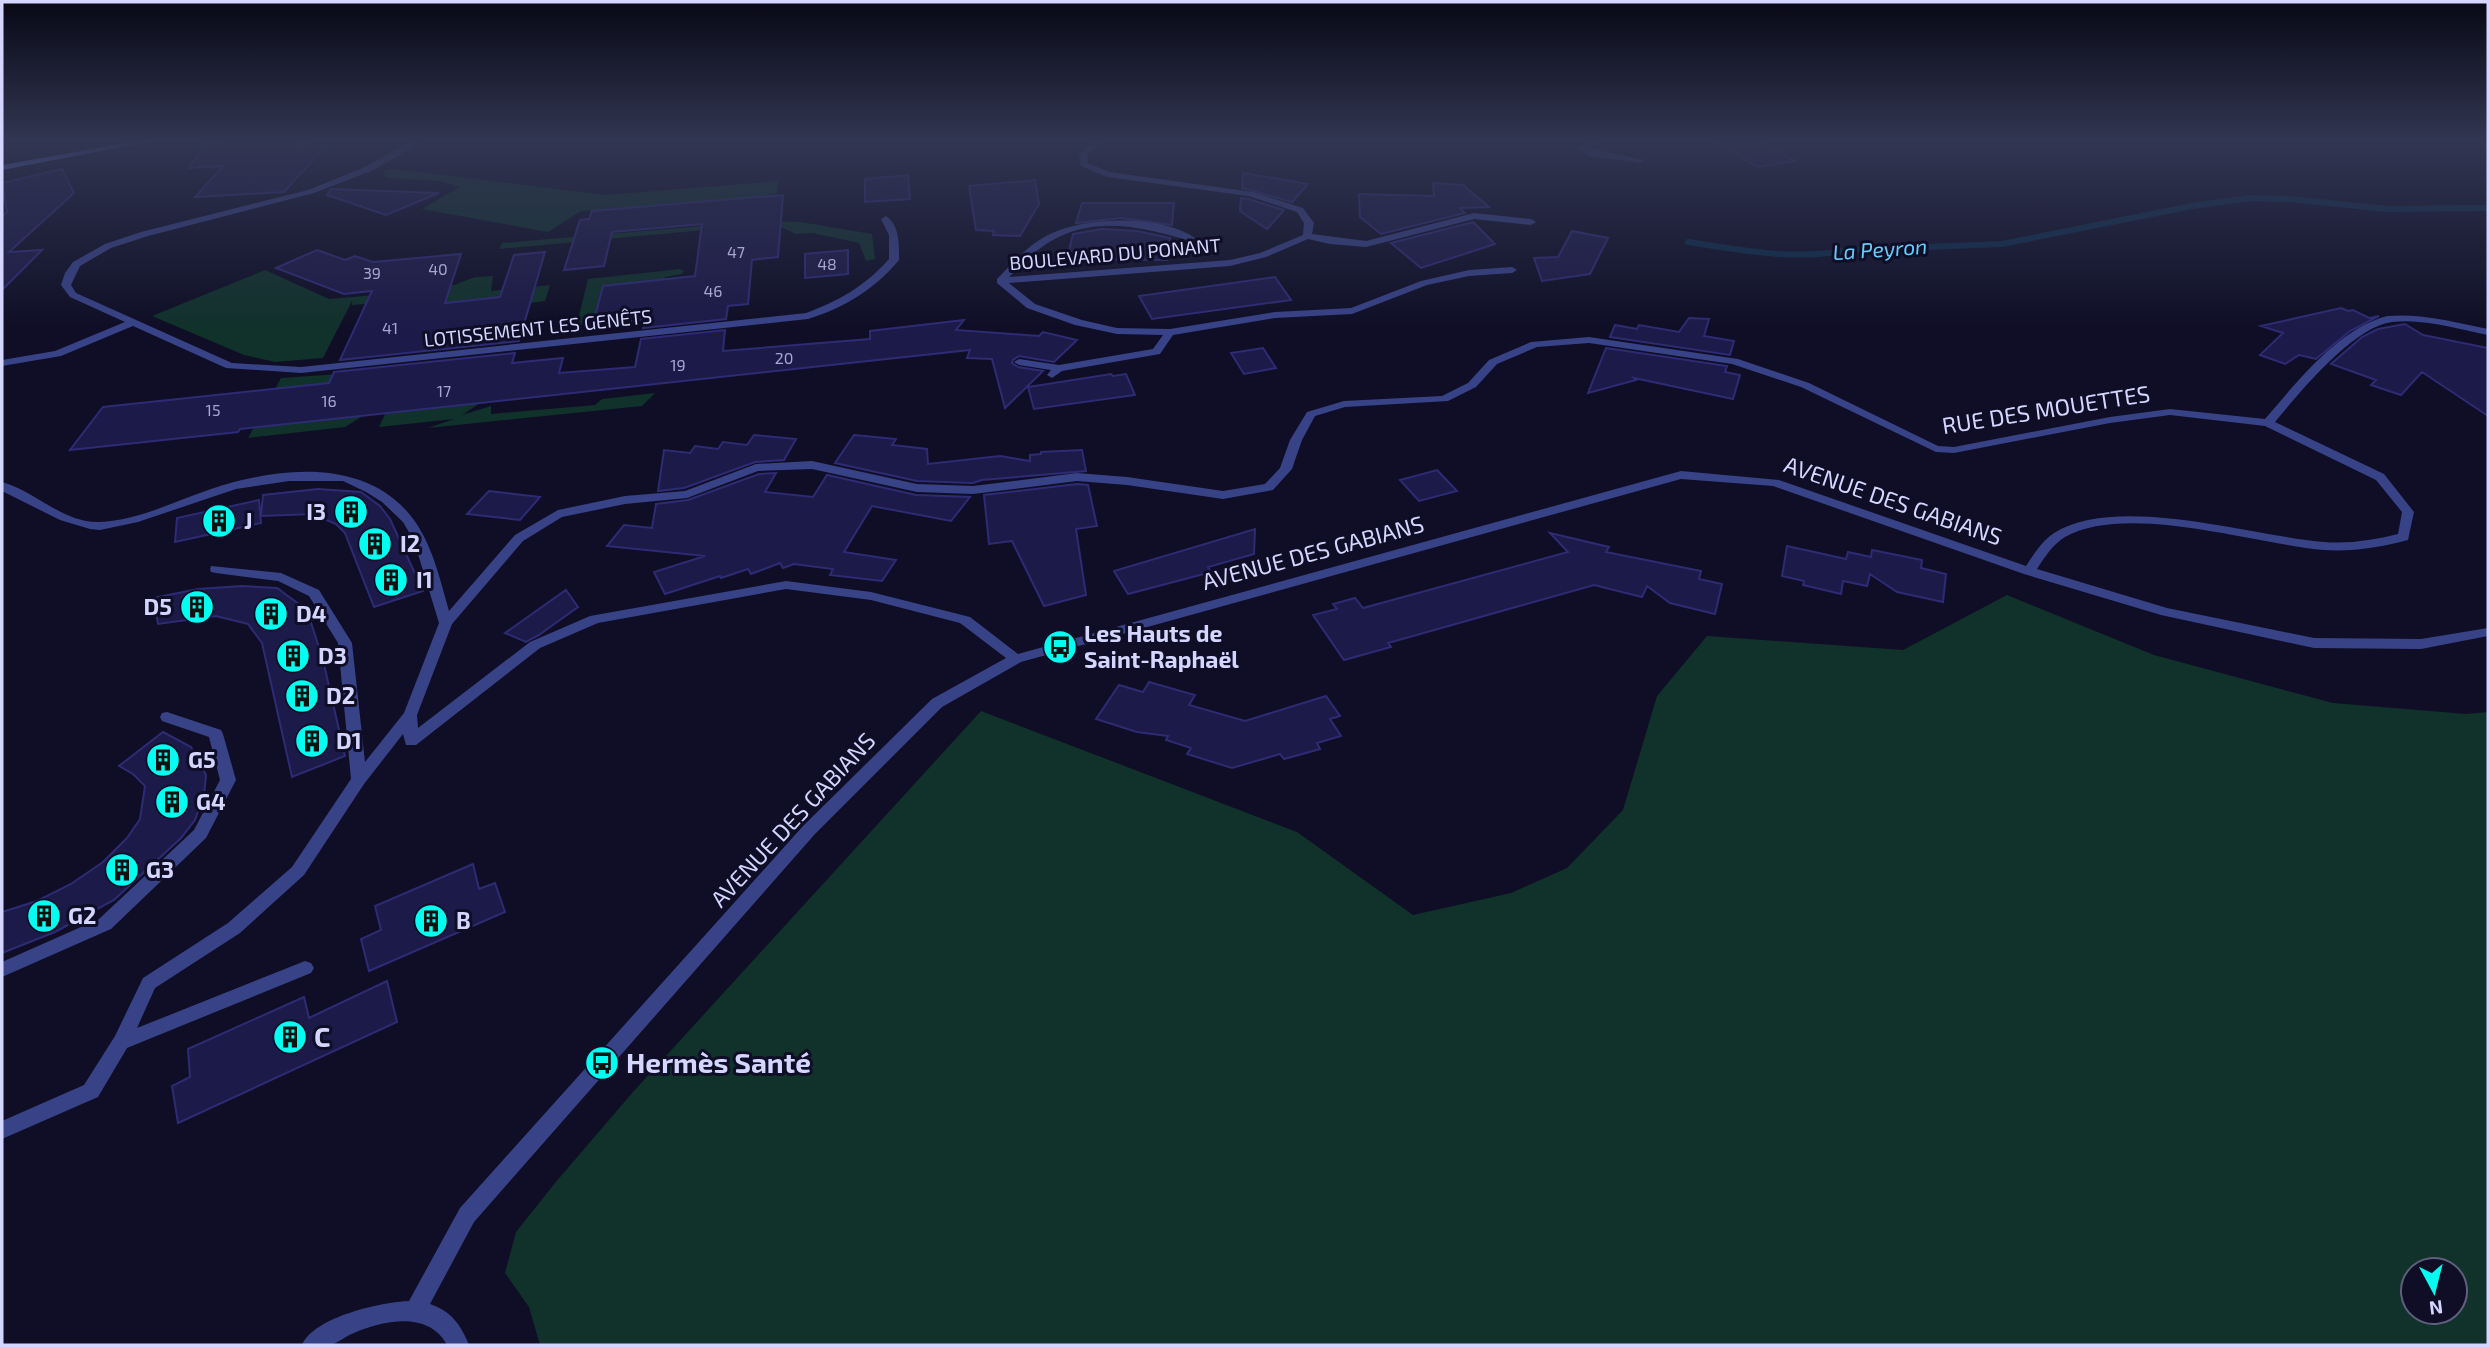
<svg xmlns="http://www.w3.org/2000/svg" width="2490" height="1347" viewBox="0 0 2490 1347" font-family="'Exo 2',sans-serif">
  <rect width="100%" height="100%" fill="#0f0e26"/>
  <path fill="#11312b" fill-rule="evenodd" d="M 395,169 L 605,195 L 778,181 L 777,193 L 751,198 L 581,211 L 548,232 L 422,209 L 460,187 L 440,181 L 386,178 L 383,170 Z
    M 763,221 L 800,222 L 872,234 L 875,259 L 866,261 L 859,243 L 812,233 L 796,234 L 781,227 L 758,225 L 499,249 L 502,243 Z
    M 680,269 L 684,271 L 682,274 L 665,277 L 663,281 L 594,319 L 584,320 L 579,331 L 575,332 L 588,279 Z
    M 265,270 L 329,299 L 443,289 L 475,277 L 493,276 L 491,291 L 550,285 L 545,301 L 530,303 L 532,294 L 465,300 L 454,326 L 406,301 L 352,305 L 352,301 L 323,358 L 275,362 L 244,355 L 152,316 Z
    M 354,373 L 279,425 L 363,416 L 345,427 L 248,438 L 281,378 Z
    M 655,393 L 642,406 L 428,428 L 454,419 L 379,427 L 387,410 L 397,412 L 480,403 L 462,415 L 491,406 L 491,414 L 595,405 L 602,399 Z
    M 2007,595 L 2154,655 L 2333,703 L 2466,714 L 2488,712 L 2488,1345 L 540,1345 L 529,1307 L 505,1273 L 516,1232 L 555,1183 L 633,1092 L 981,711 L 1297,832 L 1413,915 L 1511,893 L 1567,868 L 1623,810 L 1657,696 L 1707,636 L 1903,650 ZM 2413,1270 L 2455,1270 L 2455,1312 L 2413,1312 Z"/>
  <g fill="none" stroke-linecap="round" stroke-linejoin="round">
    <path stroke="#0b2b49" stroke-width="6" d="M 1688,242 C 1742,250 1794,261 1848,250 L 2002,244 L 2192,206 L 2249,198 L 2289,199 L 2388,209 L 2488,208"/>
  </g>
  <path fill="#1c1a48" stroke="#2e2b75" stroke-width="2" d="M 242,139 L 309,139 L 302,147 L 326,146 L 284,192 L 195,197 L 223,166 L 189,168 L 205,143 Z
    M 1711,139 L 1757,139 L 1795,161 L 1758,167 Z
    M 62,169 L 74,193 L 9,252 L 42,250 L 2,290 L 2,216 L 7,212 L 2,183 Z
    M 1243,173 L 1308,184 L 1292,202 L 1242,188 Z
    M 908,175 L 910,199 L 865,202 L 865,179 Z
    M 1035,180 L 1039,204 L 1020,236 L 993,235 L 994,231 L 976,230 L 969,186 Z
    M 1433,183 L 1463,185 L 1489,207 L 1460,208 L 1465,213 L 1381,234 L 1360,217 L 1359,194 L 1434,196 Z
    M 331,189 L 439,193 L 386,215 L 327,195 Z
    M 783,195 L 778,257 L 752,260 L 748,304 L 728,306 L 726,319 L 643,328 L 645,320 L 593,324 L 603,286 L 695,276 L 702,224 L 612,232 L 604,266 L 564,270 L 580,220 L 589,219 L 592,211 Z
    M 1241,198 L 1248,199 L 1284,210 L 1267,229 L 1240,211 Z
    M 1082,203 L 1174,203 L 1172,225 L 1121,218 L 1076,223 Z
    M 1473,222 L 1495,244 L 1421,268 L 1391,243 Z
    M 1102,229 L 1137,231 L 1170,238 L 1167,260 L 1091,259 L 1092,256 L 1076,256 L 1077,253 L 1069,251 L 1073,234 Z
    M 1572,231 L 1608,238 L 1590,274 L 1542,281 L 1534,258 L 1558,257 Z
    M 317,250 L 345,260 L 355,256 L 373,262 L 461,254 L 445,303 L 500,297 L 514,255 L 545,252 L 519,341 L 340,360 L 372,291 L 344,294 L 276,268 Z
    M 848,250 L 848,274 L 805,278 L 805,254 Z
    M 1275,277 L 1291,300 L 1152,319 L 1139,296 Z
    M 2341,308 L 2348,311 L 2353,310 L 2369,318 L 2379,316 L 2350,331 L 2316,359 L 2299,355 L 2285,364 L 2260,355 L 2283,333 L 2261,326 Z
    M 1689,318 L 1709,319 L 1704,336 L 1734,341 L 1730,355 L 1610,337 L 1615,325 L 1637,329 L 1639,325 L 1679,332 Z
    M 964,320 L 956,330 L 1039,336 L 1043,332 L 1077,340 L 1054,362 L 1019,356 L 1013,360 L 1012,363 L 1018,367 L 1043,371 L 1005,408 L 992,359 L 967,358 L 970,350 L 240,429 L 238,432 L 70,450 L 103,407 L 329,383 L 334,372 L 515,353 L 512,363 L 563,358 L 559,373 L 635,367 L 641,339 L 725,330 L 723,351 L 870,339 L 870,331 Z
    M 2405,324 L 2423,335 L 2488,348 L 2488,416 L 2422,372 L 2401,395 L 2371,385 L 2376,380 L 2331,364 L 2362,337 L 2378,329 Z
    M 1263,348 L 1276,368 L 1244,374 L 1231,353 Z
    M 1606,348 L 1727,366 L 1725,372 L 1740,375 L 1733,399 L 1634,378 L 1636,380 L 1588,393 Z
    M 1111,374 L 1113,376 L 1126,374 L 1135,395 L 1034,409 L 1028,387 Z
    M 754,435 L 796,439 L 784,460 L 755,462 L 684,488 L 658,491 L 664,450 L 690,453 L 695,446 L 718,449 L 723,442 L 747,445 Z
    M 854,435 L 896,439 L 892,445 L 927,449 L 928,464 L 1000,456 L 1030,461 L 1030,455 L 1041,454 L 1041,452 L 1082,450 L 1086,471 L 982,480 L 973,483 L 917,481 L 835,463 Z
    M 1437,470 L 1457,491 L 1419,501 L 1400,480 Z
    M 776,473 L 765,492 L 813,497 L 827,475 L 916,495 L 970,497 L 951,521 L 872,506 L 844,552 L 896,560 L 882,581 L 830,575 L 833,569 L 794,564 L 783,568 L 780,563 L 751,574 L 748,569 L 721,578 L 720,576 L 665,594 L 654,572 L 705,556 L 607,546 L 624,525 L 652,528 L 656,504 L 688,500 L 759,474 Z
    M 1077,484 L 1088,485 L 1097,526 L 1076,529 L 1086,595 L 1044,606 L 1012,541 L 989,544 L 984,495 Z
    M 318,489 L 361,492 L 380,506 L 390,519 L 423,591 L 374,607 L 345,533 L 336,524 L 313,514 L 261,516 L 263,495 Z
    M 489,491 L 540,497 L 520,520 L 467,514 Z
    M 259,500 L 261,523 L 175,542 L 177,518 Z
    M 1255,529 L 1254,554 L 1208,567 L 1211,572 L 1128,594 L 1114,571 Z
    M 1550,533 L 1609,547 L 1606,552 L 1701,571 L 1699,579 L 1722,584 L 1715,614 L 1670,603 L 1647,586 L 1642,597 L 1594,585 L 1388,643 L 1391,647 L 1344,660 L 1313,615 L 1337,609 L 1333,604 L 1355,598 L 1363,608 L 1568,552 Z
    M 1787,546 L 1846,559 L 1848,552 L 1871,557 L 1872,550 L 1922,560 L 1921,568 L 1946,574 L 1943,602 L 1897,592 L 1870,574 L 1867,586 L 1843,581 L 1841,594 L 1803,585 L 1804,581 L 1782,576 Z
    M 242,586 L 277,588 L 307,610 L 323,660 L 345,756 L 292,777 L 262,643 L 248,624 L 216,616 L 158,624 L 153,598 L 198,589 Z
    M 566,590 L 578,607 L 539,635 L 526,642 L 505,633 Z
    M 1149,682 L 1195,695 L 1189,705 L 1245,721 L 1326,696 L 1340,716 L 1330,719 L 1341,736 L 1317,743 L 1320,749 L 1284,759 L 1280,754 L 1232,768 L 1187,754 L 1191,748 L 1166,740 L 1168,736 L 1137,732 L 1096,719 L 1119,685 L 1143,692 Z
    M 163,732 L 191,747 L 206,775 L 204,795 L 195,820 L 181,838 L 114,900 L 55,932 L 2,953 L 2,912 L 37,901 L 71,884 L 103,862 L 127,838 L 140,819 L 145,786 L 133,774 L 119,766 Z
    M 473,864 L 479,889 L 495,883 L 505,912 L 369,971 L 361,939 L 381,930 L 375,906 Z
    M 387,981 L 397,1022 L 178,1123 L 172,1086 L 190,1077 L 188,1049 L 304,997 L 309,1018 Z"/>
  <g fill="none" stroke-linecap="round" stroke-linejoin="round">
    <path fill="#384287" fill-rule="evenodd" d="M 414,139 L 423,139 L 397,157 L 371,171 L 314,193 L 148,236 L 111,248 L 80,266 L 71,285 L 76,293 L 232,363 L 301,367 L 806,313 C 839,301 865,286 889,259 L 889,235 L 881,219 L 886,216 C 900,226 899,244 899,260 C 875,289 844,308 808,319 L 301,373 L 226,368 L 133,326 L 61,356 L 2,366 L 2,360 L 55,351 L 125,322 L 70,297 L 61,285 L 65,273 L 73,262 L 105,244 L 141,232 L 308,190 L 365,167 Z
      M 1098,139 L 1107,139 L 1087,155 L 1088,163 L 1109,172 L 1253,192 L 1303,208 L 1314,223 L 1312,234 L 1366,241 L 1474,213 L 1531,219 L 1536,222 L 1531,225 L 1474,219 L 1366,247 L 1330,244 L 1308,239 L 1266,257 L 1230,266 L 1009,283 L 1035,304 L 1082,320 L 1117,328 L 1170,329 L 1275,312 L 1351,308 L 1421,281 L 1469,270 L 1512,267 L 1517,270 L 1512,273 L 1469,276 L 1427,285 L 1352,314 L 1275,318 L 1173,335 L 1160,354 L 1062,371 L 1052,378 L 1047,375 L 1051,370 L 1019,365 L 1014,362 L 1019,359 L 1059,365 L 1153,349 L 1163,335 L 1117,334 L 1075,325 L 1027,308 L 997,283 L 997,279 C 1012,264 1027,246 1046,236 C 1083,216 1160,214 1195,238 L 1190,241 C 1144,227 1095,215 1051,241 C 1035,250 1022,265 1009,277 L 1230,260 L 1260,253 L 1303,235 L 1304,223 L 1297,212 L 1249,196 L 1107,177 L 1081,166 L 1079,154 Z
      M 1597,139 L 1608,139 L 1588,148 L 1644,160 L 1640,163 L 1590,156 L 1577,148 Z
      M 2387,316 C 2421,313 2455,322 2488,329 L 2488,335 C 2458,329 2423,318 2392,322 C 2354,326 2299,393 2275,422 L 2384,474 L 2414,512 L 2408,540 C 2381,547 2352,552 2324,550 C 2254,544 2128,502 2065,537 C 2053,544 2044,558 2037,569 L 2167,608 L 2314,638 L 2421,639 L 2488,628 L 2488,636 L 2421,649 L 2314,648 L 2161,615 L 2024,574 L 1773,486 L 1681,479 L 1021,662 L 942,707 L 815,834 L 474,1222 L 430,1304 C 451,1311 461,1325 469,1345 L 447,1345 C 429,1311 384,1320 354,1333 C 346,1336 338,1343 330,1345 C 322,1347 310,1345 302,1345 C 314,1317 381,1302 409,1301 L 460,1208 L 803,826 L 932,699 L 1006,658 L 960,623 L 871,600 L 786,589 L 598,623 L 540,648 L 416,745 L 406,745 L 403,734 L 364,784 L 304,875 L 240,933 L 155,988 L 137,1028 L 305,961 L 311,963 L 314,968 L 311,973 L 127,1048 L 98,1097 L 2,1139 L 2,1121 L 84,1085 L 115,1036 L 143,978 L 228,923 L 292,867 L 351,779 L 338,643 L 309,596 L 278,581 L 216,573 L 211,572 L 210,569 L 211,566 L 281,573 L 319,590 L 352,643 L 365,762 L 404,713 L 439,623 L 414,541 L 403,522 L 382,502 L 366,492 L 343,481 L 289,481 L 236,489 L 138,522 L 100,530 L 90,529 L 60,520 L 2,491 L 2,482 C 35,491 63,523 99,522 C 137,521 175,501 211,489 C 280,466 373,456 418,526 C 434,551 441,583 449,611 L 515,535 L 558,510 L 625,496 L 685,491 L 756,464 L 812,461 L 917,484 L 973,486 L 1077,473 L 1127,477 L 1223,491 L 1265,484 L 1280,468 L 1290,440 L 1307,412 L 1344,401 L 1442,396 L 1468,383 L 1489,360 L 1531,342 L 1589,337 L 1738,359 L 1809,383 L 1938,446 L 1954,447 L 2110,417 L 2170,409 L 2265,419 C 2298,381 2337,330 2387,316 ZM 1589,343 L 1732,364 L 1801,387 L 1936,452 L 1954,453 L 2110,423 L 2170,415 L 2265,426 L 2376,480 L 2402,512 L 2398,534 C 2374,540 2349,544 2324,542 C 2252,536 2117,493 2054,533 C 2042,541 2034,554 2026,566 L 1779,480 L 1681,471 L 1018,654 L 970,617 L 871,592 L 786,581 L 590,616 L 530,642 L 418,728 L 417,715 L 452,624 L 523,541 L 562,517 L 625,504 L 687,498 L 758,471 L 812,469 L 917,492 L 973,494 L 1077,481 L 1127,485 L 1223,499 L 1273,490 L 1292,469 L 1302,440 L 1315,416 L 1345,407 L 1448,401 L 1476,387 L 1497,364 L 1537,347 Z
      M 167,712 L 221,730 L 223,734 L 236,780 L 206,838 L 111,929 L 2,977 L 2,962 L 99,919 L 194,830 L 220,780 L 209,737 L 162,721 L 160,717 L 162,713 Z"/>
    <path fill="#6b7eff" fill-rule="evenodd" d="M 148,139 L 164,139 L 2,170 L 2,165 Z"/>
  </g>
  <linearGradient id="sky" x2="0" y2="1"><stop stop-color="#080815"/><stop offset="0.43" stop-color="#313652"/><stop offset="1" stop-color="#313652" stop-opacity="0"/></linearGradient>
  <rect width="2490" height="327" fill="url(#sky)"/>
  <defs>
    <g id="building-disc" transform="scale(1.75)"><circle r="9.5" fill="#00fff1" stroke="#0f0e26"/><path d="M-4-6H4V6H1V3H-1V6H-4ZM-2.5-4.3h1.7v1.8h-1.7ZM.8-4.3h1.7v1.8H.8ZM-2.5-1h1.7V.8h-1.7ZM.8-1h1.7V.8H.8Z" fill="#111"/></g>
    <g id="bus-disc" transform="scale(1.75)"><circle r="9.5" fill="#00fff1" stroke="#0f0e26"/><path d="M-5-6H5V4H4V6H2V4H-2V6H-4V4H-5ZM-3.5-4V0h7V-4ZM-3.5 1.2v1.5H-2V1.2ZM2 1.2v1.5H3.5V1.2Z" fill="#111"/></g>
  </defs>
  <g fill-rule="evenodd">
    <use href="#building-disc" x="351" y="512"/>
    <use href="#building-disc" x="219" y="521"/>
    <use href="#building-disc" x="375" y="544"/>
    <use href="#building-disc" x="391" y="580"/>
    <use href="#building-disc" x="197" y="607"/>
    <use href="#building-disc" x="271" y="614"/>
    <use href="#bus-disc" x="1060" y="647"/>
    <use href="#building-disc" x="293" y="656"/>
    <use href="#building-disc" x="302" y="696"/>
    <use href="#building-disc" x="312" y="741"/>
    <use href="#building-disc" x="163" y="760"/>
    <use href="#building-disc" x="172" y="802"/>
    <use href="#building-disc" x="122" y="870"/>
    <use href="#building-disc" x="44" y="916"/>
    <use href="#building-disc" x="431" y="921"/>
    <use href="#building-disc" x="290" y="1037"/>
    <use href="#bus-disc" x="602" y="1063"/>
  </g>
  <g text-anchor="middle" stroke-width="6" stroke-linejoin="round" paint-order="stroke">
    <g font-size="16" fill="#a6a7d1">
      <text x="736" y="258">47</text>
      <text x="827" y="270">48</text>
      <text x="438" y="275">40</text>
      <text x="372" y="279">39</text>
      <text x="713" y="297">46</text>
      <text x="390" y="334">41</text>
      <text x="784" y="364">20</text>
      <text x="678" y="371">19</text>
      <text x="444" y="397">17</text>
      <text x="329" y="407">16</text>
      <text x="213" y="416">15</text>
    </g>
    <g font-size="19" fill="#d4d6ff" stroke="#0f0e26">
      <text transform="translate(1115 254) rotate(-5)" y="7">BOULEVARD DU PONANT</text>
      <text transform="translate(538 328) rotate(-6)" y="7">LOTISSEMENT LES GENÊTS</text>
    </g>
    <g font-size="21" font-style="italic" fill="#62cfff" stroke="#0f0e26">
      <text transform="translate(1880 250) rotate(-4)" y="7">La Peyron</text>
    </g>
    <g font-size="23" fill="#d4d6ff" stroke="#0f0e26">
      <text transform="translate(2046 410) rotate(-9)" y="8">RUE DES MOUETTES</text>
      <text transform="translate(1893 501) rotate(19)" y="8">AVENUE DES GABIANS</text>
      <text transform="translate(1313 553) rotate(-15)" y="8">AVENUE DES GABIANS</text>
      <text transform="translate(793 820) rotate(-47)" y="8">AVENUE DES GABIANS</text>
    </g>
    <g font-size="23" font-weight="bold" fill="#d4d6ff" stroke="#0f0e26" text-anchor="start">
      <text x="326" y="520" text-anchor="end">I3</text>
      <text x="244" y="529">J</text>
      <text x="400" y="552">I2</text>
      <text x="416" y="588">I1</text>
      <text x="172" y="615" text-anchor="end">D5</text>
      <text x="296" y="622">D4</text>
      <text x="1084" y="642">Les Hauts de<tspan x="1084" dy="26">Saint-Raphaël</tspan></text>
      <text x="318" y="664">D3</text>
      <text x="326" y="704">D2</text>
      <text x="336" y="749">D1</text>
      <text x="188" y="768">G5</text>
      <text x="196" y="810">G4</text>
      <text x="146" y="878">G3</text>
      <text x="68" y="924">G2</text>
      <text x="456" y="929">B</text>
    </g>
    <g font-size="28" font-weight="bold" fill="#d4d6ff" stroke="#0f0e26" text-anchor="start">
      <text x="314" y="1047">C</text>
      <text x="626" y="1073">Hermès Santé</text>
    </g>
  </g>
  <rect width="2490" height="1347" fill="none" stroke="#d4d6ff" stroke-width="7"/>
  <g transform="translate(2434 1291) rotate(173)"><circle r="33" fill="#0f0e26" stroke="#5e5e7d" stroke-width="2"/>
  <path d="M0-5L12 26L0 18L-12 26Z" fill="#00fff1"/>
  <text y="-10" font-size="19" font-weight="bold" text-anchor="middle" fill="#d4d6ff">N</text>
  </g>
</svg>
